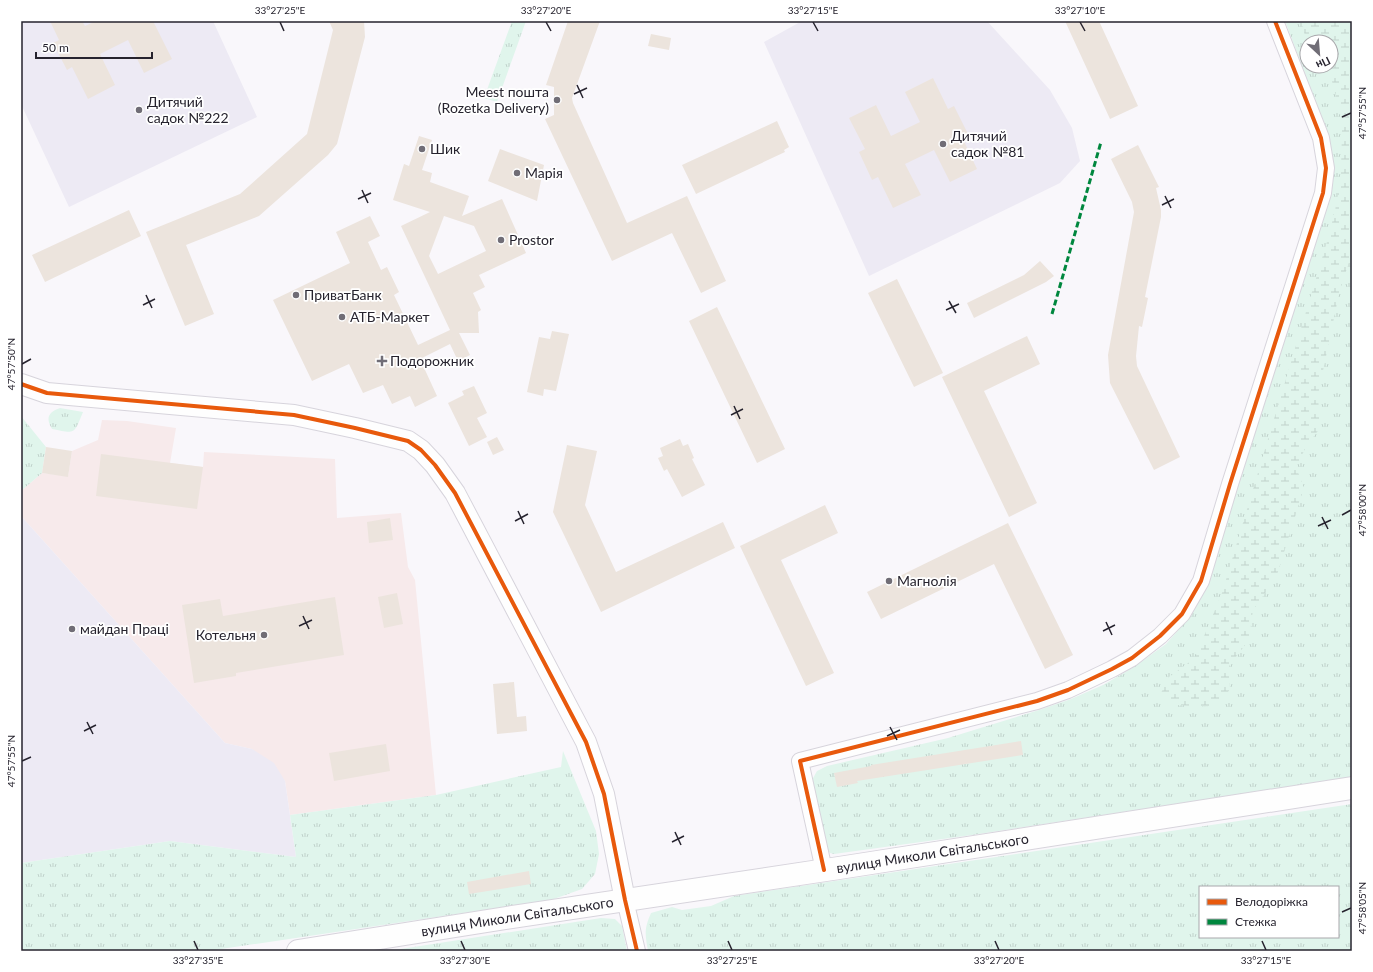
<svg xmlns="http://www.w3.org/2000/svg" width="1373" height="972" viewBox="0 0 1373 972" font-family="Lato,sans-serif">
  <defs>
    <pattern id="grass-tufts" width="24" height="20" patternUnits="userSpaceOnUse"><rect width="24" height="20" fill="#e0f5ec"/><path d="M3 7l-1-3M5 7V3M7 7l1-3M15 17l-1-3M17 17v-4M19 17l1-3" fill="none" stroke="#c0d2cb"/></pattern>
    <pattern id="wetland-marsh" width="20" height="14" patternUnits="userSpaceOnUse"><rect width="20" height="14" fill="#e0f5ec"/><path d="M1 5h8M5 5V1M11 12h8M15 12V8" fill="none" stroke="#c0d2cb"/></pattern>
  </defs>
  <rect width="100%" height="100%" fill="#f9f7fb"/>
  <path fill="#f7eaeb" d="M 102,420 L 127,421 L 176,428 L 170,463 L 203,467 L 204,452 L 335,459 L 337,518 L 401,513 L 408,567 L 415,580 L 436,795 L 290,815 L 285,781 L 252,749 L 225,743 L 21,516 L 21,491 L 42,473 L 68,476 L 72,451 L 98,440 Z"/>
  <path fill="#edeaf4" d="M 21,21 L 213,21 L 257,117 L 69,207 L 21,104 Z
    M 802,21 L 987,21 L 1050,90 L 1072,128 L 1080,161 L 1060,183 L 869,276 L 764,42 Z
    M 21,516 L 225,743 L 252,749 L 274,763 L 285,781 L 296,857 L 170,841 L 21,863 Z"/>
  <path fill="url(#grass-tufts)" fill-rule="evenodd" d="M 512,21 L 526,21 L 497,102 L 484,98 Z
    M 1285,21 L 1352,21 L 1352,777 L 972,835 L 834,854 L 830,853 L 825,847 L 812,780 L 817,771 L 827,766 L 948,738 L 1039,710 L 1071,699 L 1103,685 L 1134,667 L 1166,644 L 1189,618 L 1207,584 L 1331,194 L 1334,166 L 1328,135 ZM 1307,42 L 1331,42 L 1331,66 L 1307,66 Z
    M 60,408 L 83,412 C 74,434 76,434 52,429 C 45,417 49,412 60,408 Z
    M 21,416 L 46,447 L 42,473 L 21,491 Z
    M 563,751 L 596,831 L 599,854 L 595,874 L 582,889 L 551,900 L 208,951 L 21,951 L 21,863 L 170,841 L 296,857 L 290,815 L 436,795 L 561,767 Z
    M 1352,804 L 1352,951 L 648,951 C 645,934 644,929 651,913 L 672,907 L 682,910 L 711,906 L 734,896 ZM 1200,887 L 1338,887 L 1338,937 L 1200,937 Z
    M 601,918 L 615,919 L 622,926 L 627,951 L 388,951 Z"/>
  <path fill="url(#wetland-marsh)" d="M 1302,21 L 1352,21 L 1352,252 L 1339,294 L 1318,395 L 1320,428 L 1306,447 L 1296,467 L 1304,488 L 1276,578 L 1253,610 L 1249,640 L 1229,666 L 1230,690 L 1211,707 L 1173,705 L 1161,693 L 1169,677 L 1195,658 L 1222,593 L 1329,235 L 1337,202 L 1341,170 L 1342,130 L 1340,112 L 1328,66 L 1331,66 L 1331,42 L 1309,42 L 1305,37 Z"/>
  <path fill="#ece4dd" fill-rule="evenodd" d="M 50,21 L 82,21 L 85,26 L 96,21 L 153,21 L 172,59 L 144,73 L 128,40 L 100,54 L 115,85 L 88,99 L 72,67 L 67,70 L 53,43 L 59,40 Z
    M 329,21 L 364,21 L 365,37 L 337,144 L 328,155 L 259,216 L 186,245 L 214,314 L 185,326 L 146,232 L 240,194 L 307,134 L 333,30 Z
    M 568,21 L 600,21 L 572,98 L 573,103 L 627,223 L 687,196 L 726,281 L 701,293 L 672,233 L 612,261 L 545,119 L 554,115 L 554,87 L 546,85 Z
    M 1065,21 L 1099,21 L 1138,106 L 1110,119 Z
    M 651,34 L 671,38 L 669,50 L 648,46 Z
    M 933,78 L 948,109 L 954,106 L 968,134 L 962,137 L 977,169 L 950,182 L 934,150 L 905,164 L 921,195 L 893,208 L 878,177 L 872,180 L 859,152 L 865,149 L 849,118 L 876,105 L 891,136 L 920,122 L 905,92 Z
    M 777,121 L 789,147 L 784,150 L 785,152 L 696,194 L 682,165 Z
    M 419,136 L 432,140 L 422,170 L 432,173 L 430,182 L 469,196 L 462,216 L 502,199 L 526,253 L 479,275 L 485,287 L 473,293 L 481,310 L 478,312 L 479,333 L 459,333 L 470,355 L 458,361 L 450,344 L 420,359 L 437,396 L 415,407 L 410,396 L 392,404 L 383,385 L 363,393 L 349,364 L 312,381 L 273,300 L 350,263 L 336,232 L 370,216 L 380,236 L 368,242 L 381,270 L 387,267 L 399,292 L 394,295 L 418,345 L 450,330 L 401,226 L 430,212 L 393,200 L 404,164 L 409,166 ZM 444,216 L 474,226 L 486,251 L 438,274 L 429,256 Z
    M 1138,145 L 1159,187 L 1156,188 L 1161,210 L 1161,217 L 1145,297 L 1148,298 L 1142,327 L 1139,326 L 1136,356 L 1137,366 L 1180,457 L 1154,470 L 1110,383 L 1108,355 L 1134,212 L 1132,202 L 1111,159 Z
    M 500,149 L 544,165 L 537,201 L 488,181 Z
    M 129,210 L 141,236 L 45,282 L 32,255 Z
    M 1040,261 L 1054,276 L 1046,282 L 974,318 L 967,303 L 1024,275 Z
    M 897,279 L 943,373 L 914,387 L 868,293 Z
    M 717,307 L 785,449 L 757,463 L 689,321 Z
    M 552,331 L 569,334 L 556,391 L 544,389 L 543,396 L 527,392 L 539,337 L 550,339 Z
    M 1027,336 L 1040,364 L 984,391 L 1037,503 L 1009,517 L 942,377 Z
    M 474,386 L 487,413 L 477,418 L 487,437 L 469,446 L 448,403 L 464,395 L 462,391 Z
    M 497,437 L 504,450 L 493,455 L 487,442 Z
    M 680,439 L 683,446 L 688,444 L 694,458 L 692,459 L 705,485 L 682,497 L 667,469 L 664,471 L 658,458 L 663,456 L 660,448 Z
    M 567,445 L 597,451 L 585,505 L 616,572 L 723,522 L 735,548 L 601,612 L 553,512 Z
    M 46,447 L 72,451 L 68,477 L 42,473 Z
    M 101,454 L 203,467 L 197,509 L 96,496 Z
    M 825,505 L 838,533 L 781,560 L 834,673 L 806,686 L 740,546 Z
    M 390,518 L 393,540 L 369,543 L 367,522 Z
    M 1008,523 L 1073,655 L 1045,669 L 994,564 L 881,619 L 867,592 Z
    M 397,593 L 403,624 L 384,628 L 378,597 Z
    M 335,597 L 344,655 L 236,673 L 236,676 L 194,683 L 182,605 L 220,599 L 223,616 Z
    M 514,682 L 517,717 L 526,716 L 527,731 L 497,734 L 493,684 Z
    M 1021,741 L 1023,755 L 857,781 L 858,783 L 837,787 L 834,773 L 871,766 L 871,765 Z
    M 386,744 L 390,771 L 334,781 L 329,753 Z
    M 529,871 L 531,884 L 469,894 L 467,882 Z"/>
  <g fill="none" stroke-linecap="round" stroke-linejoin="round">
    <g stroke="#d7d4dc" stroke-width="18">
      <path id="minor" d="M 824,870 L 800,761 L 1037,701 L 1068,690 L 1112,669 L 1132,658 L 1160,636 L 1182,614 L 1201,581 L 1230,484 L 1323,193 L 1326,168 L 1321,138 L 1275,21
        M 625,900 L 637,951"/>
    </g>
    <g stroke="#d7d4dc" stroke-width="22">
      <path id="tertiary" d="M 21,384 L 47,393 L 294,415 L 355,428 L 408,441 L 421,450 L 435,465 L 455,493 L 586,742 L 604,794 L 625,900"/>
    </g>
    <g stroke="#d7d4dc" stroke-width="24">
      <g id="secondary">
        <path id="s1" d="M 298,951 L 506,918 L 839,868 L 1352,788"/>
      </g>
    </g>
    <use href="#minor" stroke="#fefefe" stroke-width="16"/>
    <use href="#tertiary" stroke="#fefefe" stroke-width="20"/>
    <use href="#secondary" stroke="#fefefe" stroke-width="22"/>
    <path stroke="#00873e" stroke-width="3" stroke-dasharray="6 3" stroke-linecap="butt" d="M 1052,314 L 1101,142"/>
    <g stroke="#fff" stroke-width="6">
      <path id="cycleway" d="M 21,384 L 47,393 L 294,415 L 355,428 L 408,441 L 421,450 L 435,465 L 455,493 L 586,742 L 604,794 L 625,900 L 637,951
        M 824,870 L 800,761 L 1037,701 L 1068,690 L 1112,669 L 1132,658 L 1160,636 L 1182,614 L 1201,581 L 1230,484 L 1323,193 L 1326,168 L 1321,138 L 1275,21"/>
    </g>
    <use href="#cycleway" stroke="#e8590c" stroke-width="4"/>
  </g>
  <path fill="none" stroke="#26232e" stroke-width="1.5" d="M 280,22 L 284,31M 546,22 L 551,31M 813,22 L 818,31M 1080,22 L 1085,31M 577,85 L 583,98M 574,94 L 587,88M 1342,117 L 1351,113M 362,190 L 368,203M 1165,196 L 1171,208M 358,199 L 371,193M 1162,205 L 1174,199M 146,295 L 152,308M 949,301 L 956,313M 143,305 L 155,299M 946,310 L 959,304M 22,364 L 31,359M 734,406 L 740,419M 731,415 L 743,409M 518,511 L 524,524M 1342,515 L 1351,510M 1322,517 L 1328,529M 515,521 L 528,514M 1318,526 L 1331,520M 303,616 L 309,629M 1106,622 L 1112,635M 299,626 L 312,620M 1103,631 L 1115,625M 87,722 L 93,734M 890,727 L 897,740M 84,731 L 96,725M 887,736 L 900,730M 22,761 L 31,757M 675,832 L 681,845M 672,842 L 684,836M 1342,912 L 1351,908M 194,941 L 198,950M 461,941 L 465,950M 728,941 L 732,950M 995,941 L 999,950M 1262,941 L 1266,950"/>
  <g fill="#706d76" stroke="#fff" stroke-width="1.5">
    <circle cx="557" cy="100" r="4"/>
    <circle cx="139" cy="110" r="4"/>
    <circle cx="943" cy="144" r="4"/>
    <circle cx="422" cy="149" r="4"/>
    <circle cx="517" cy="173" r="4"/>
    <circle cx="501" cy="240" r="4"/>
    <circle cx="296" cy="295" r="4"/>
    <circle cx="342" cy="317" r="4"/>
    <path d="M380 355h4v4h4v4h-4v4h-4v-4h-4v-4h4z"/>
    <circle cx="889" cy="581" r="4"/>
    <circle cx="72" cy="629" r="4"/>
    <circle cx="264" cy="635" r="4"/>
  </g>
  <g text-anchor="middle" stroke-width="3.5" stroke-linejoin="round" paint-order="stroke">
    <g font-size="14" fill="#26232e" stroke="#fff" text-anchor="start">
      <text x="549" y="97" text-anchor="end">Meest пошта<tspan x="549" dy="16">(Rozetka Delivery)</tspan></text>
      <text x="147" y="107">Дитячий<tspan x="147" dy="16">садок №222</tspan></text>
      <text x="951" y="141">Дитячий<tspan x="951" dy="16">садок №81</tspan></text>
      <text x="430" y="154">Шик</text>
      <text x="525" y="178">Марія</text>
      <text x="509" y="245">Prostor</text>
      <text x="304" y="300">ПриватБанк</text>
      <text x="350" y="322">АТБ-Маркет</text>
      <text x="390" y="366">Подорожник</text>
      <text x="897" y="586">Магнолія</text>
      <text x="80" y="634">майдан Праці</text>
      <text x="256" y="640" text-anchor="end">Котельня</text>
    </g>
    <g font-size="14" fill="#26232e" stroke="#fff">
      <text dy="5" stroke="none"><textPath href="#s1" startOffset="642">вулиця Миколи Світальського</textPath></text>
      <text dy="5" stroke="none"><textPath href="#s1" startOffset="222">вулиця Миколи Світальського</textPath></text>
    </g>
  </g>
  <rect width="1373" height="972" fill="none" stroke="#ffffff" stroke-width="44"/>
  <rect x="1199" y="886" width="140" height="52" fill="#ffffff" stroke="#a8a7ab"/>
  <rect x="1207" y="899" width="20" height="6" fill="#e8590c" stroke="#a8a7ab"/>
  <text x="1235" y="906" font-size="12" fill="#26232e">Велодоріжка</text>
  <rect x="1207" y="919" width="20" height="6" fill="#00873e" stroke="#a8a7ab"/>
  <text x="1235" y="926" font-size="12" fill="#26232e">Стежка</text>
  <g transform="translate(1319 54) rotate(154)"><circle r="19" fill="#ffffff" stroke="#a8a7ab"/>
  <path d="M0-3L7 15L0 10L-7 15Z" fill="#706d76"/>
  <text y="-6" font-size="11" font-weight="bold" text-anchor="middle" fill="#26232e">Пн</text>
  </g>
  <path d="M36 52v6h116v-6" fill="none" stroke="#26232e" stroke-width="2"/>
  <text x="42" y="52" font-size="12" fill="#26232e" stroke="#ffffff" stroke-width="3" paint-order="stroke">50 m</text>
  <rect x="22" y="22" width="1329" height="928" fill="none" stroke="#26232e" stroke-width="1.5"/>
  <g font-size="10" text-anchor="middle" fill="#26232e">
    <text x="280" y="14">33°27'25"E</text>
    <text x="546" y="14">33°27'20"E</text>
    <text x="813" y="14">33°27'15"E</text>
    <text x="1080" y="14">33°27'10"E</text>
    <text transform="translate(1362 113) rotate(-90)" y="4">47°57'55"N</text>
    <text transform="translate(11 364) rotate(-90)" y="4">47°57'50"N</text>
    <text transform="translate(1362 510) rotate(-90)" y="4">47°58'00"N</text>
    <text transform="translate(11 761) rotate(-90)" y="4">47°57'55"N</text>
    <text transform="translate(1362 908) rotate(-90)" y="4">47°58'05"N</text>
    <text x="198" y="964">33°27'35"E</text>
    <text x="465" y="964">33°27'30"E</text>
    <text x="732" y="964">33°27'25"E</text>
    <text x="999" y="964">33°27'20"E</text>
    <text x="1266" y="964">33°27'15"E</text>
  </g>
</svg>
